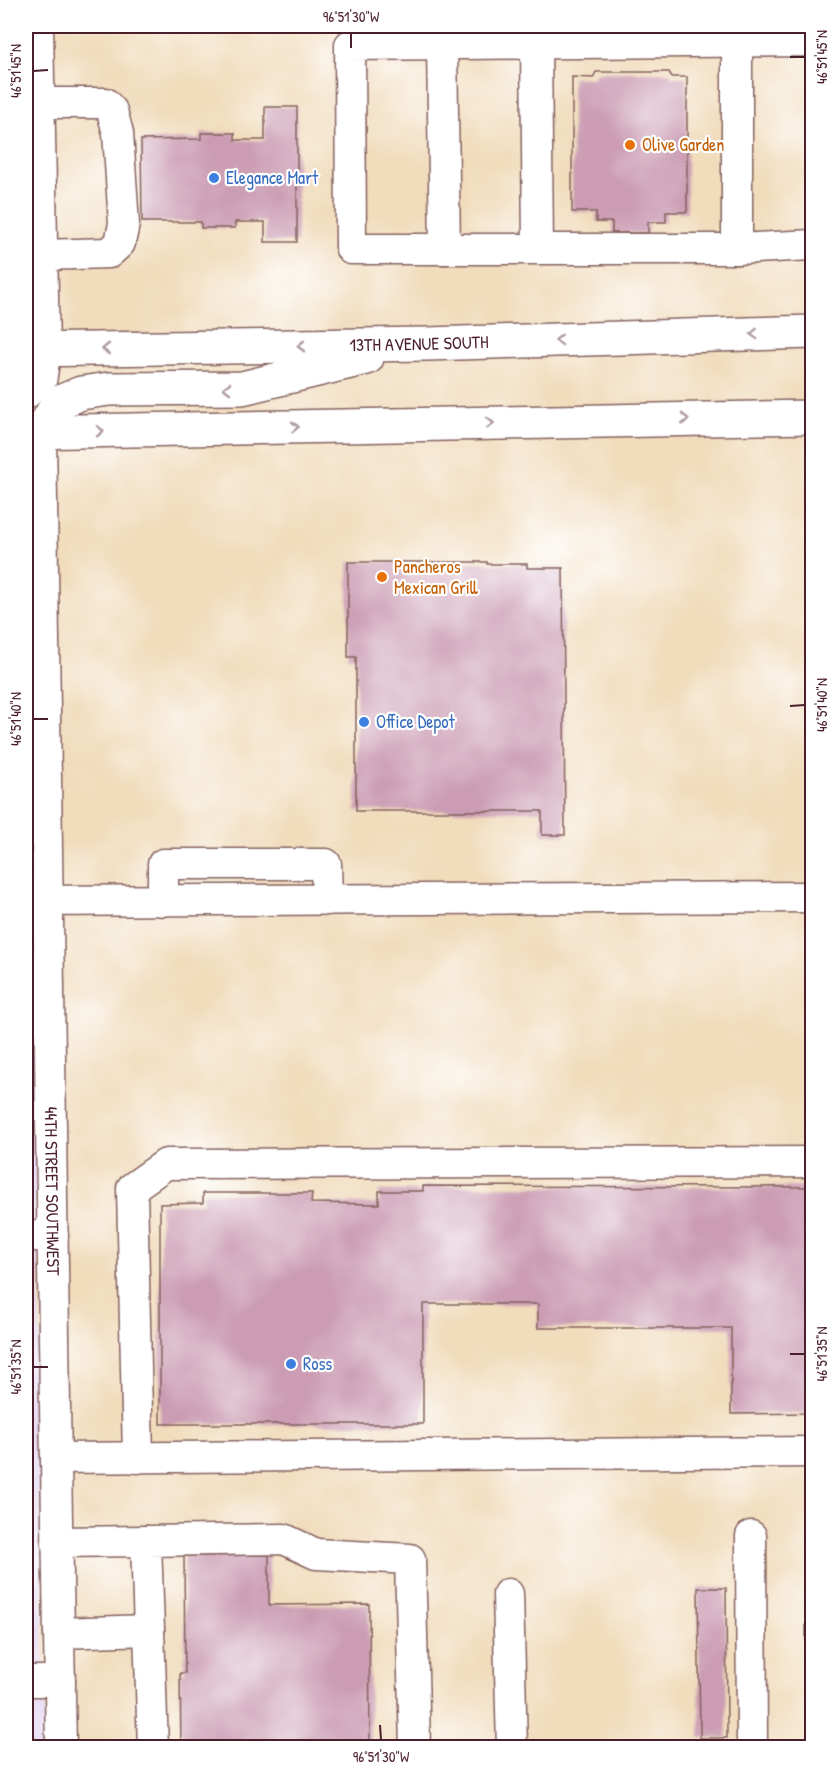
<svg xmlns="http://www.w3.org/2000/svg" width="838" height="1773" viewBox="0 0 838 1773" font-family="'Patrick Hand',sans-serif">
  <rect width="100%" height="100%" fill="#fff"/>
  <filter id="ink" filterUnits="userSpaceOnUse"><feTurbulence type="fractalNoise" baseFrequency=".0167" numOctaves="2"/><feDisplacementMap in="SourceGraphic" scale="12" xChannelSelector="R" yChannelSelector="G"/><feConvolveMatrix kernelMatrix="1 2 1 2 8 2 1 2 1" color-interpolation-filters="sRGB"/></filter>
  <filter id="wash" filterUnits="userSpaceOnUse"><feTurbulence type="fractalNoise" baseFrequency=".008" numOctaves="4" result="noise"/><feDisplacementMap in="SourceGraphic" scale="24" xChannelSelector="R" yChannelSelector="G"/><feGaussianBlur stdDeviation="1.35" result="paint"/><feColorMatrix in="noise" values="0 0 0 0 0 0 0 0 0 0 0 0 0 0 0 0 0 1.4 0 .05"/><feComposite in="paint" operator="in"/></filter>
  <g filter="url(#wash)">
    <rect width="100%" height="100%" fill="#f1dcbc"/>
    <path fill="#e3d3f2" d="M 26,445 L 28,445 L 45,1747 L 26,1748 Z"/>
    <g id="blocks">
      <path fill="#cb9cb3" d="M 596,72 L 669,72 L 672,77 L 687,77 L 687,212 L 666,212 L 666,222 L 648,222 L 648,233 L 612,233 L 612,222 L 596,222 L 596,212 L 572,212 L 572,77 L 593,78 Z
        M 265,107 L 297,107 L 297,242 L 265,242 L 265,222 L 235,222 L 235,228 L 201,228 L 201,222 L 142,222 L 141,140 L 201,139 L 201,133 L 235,133 L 235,140 L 265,140 Z
        M 348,562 L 487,562 L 487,564 L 527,564 L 527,568 L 563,568 L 565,835 L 542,835 L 542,811 L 356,811 L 356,657 L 348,657 Z
        M 423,1186 L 812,1187 L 812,1413 L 731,1414 L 731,1328 L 538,1328 L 538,1304 L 423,1304 L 423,1424 L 160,1424 L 160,1204 L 203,1203 L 203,1193 L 312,1193 L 311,1203 L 379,1204 L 379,1191 L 423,1191 Z
        M 269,1555 L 269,1605 L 369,1604 L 370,1748 L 181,1748 L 180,1673 L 185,1673 L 184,1556 Z
        M 698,1588 L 726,1588 L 727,1738 L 700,1738 Z
        M 806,1624 L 812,1624 L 812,1640 L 806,1640 Z
        M 806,1656 L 812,1656 L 812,1679 L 806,1679 Z"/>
    </g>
  </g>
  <g filter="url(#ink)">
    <use href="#blocks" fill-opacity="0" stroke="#84615e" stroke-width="1.5"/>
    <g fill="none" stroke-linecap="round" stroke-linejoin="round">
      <g stroke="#84615e" stroke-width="33">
        <g id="minor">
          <path d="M 38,26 L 44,350"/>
          <path d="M 812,41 L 350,45 L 351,249 L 737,249 L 812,245"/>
          <path d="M 536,43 L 538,248"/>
          <path d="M 442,44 L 445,249"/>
          <path d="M 40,103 L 105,103 L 112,111 L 118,133 L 124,224 L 120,243 L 109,253 L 42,255"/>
          <path d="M 737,249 L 737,41"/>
          <path id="s1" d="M 41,432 L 55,1405 L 61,1748"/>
          <path d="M 26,901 L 812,897"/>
          <path d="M 163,901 L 163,864 L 326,864 L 327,900"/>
          <path d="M 26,1236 L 53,1236"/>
          <path d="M 56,1458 L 812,1452"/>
          <path d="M 138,1458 L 132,1188 L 166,1164 L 812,1162"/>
          <path d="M 751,1536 L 752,1748"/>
          <path d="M 57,1542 L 146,1541"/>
          <path d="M 508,1594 L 512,1748"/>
          <path d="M 149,1630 L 146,1541 L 284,1539 L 316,1554 L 410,1559 L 415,1748"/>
          <path d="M 59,1633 L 149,1630 L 153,1748"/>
          <path d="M 26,1681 L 60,1681"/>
        </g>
      </g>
      <g stroke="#84615e" stroke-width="36">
        <g id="major">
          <path id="s2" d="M 26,350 L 427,344 L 812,332"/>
          <path d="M 26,392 L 40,379 L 44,350"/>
          <path d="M 26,432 L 812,417"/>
          <path d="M 41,432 L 58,403 L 81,393 L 109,389 L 242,388 L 367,358"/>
        </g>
      </g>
      <use href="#minor" stroke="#fff" stroke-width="30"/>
      <use href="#major" stroke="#fff" stroke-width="33"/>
    </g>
    <defs><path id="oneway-chevron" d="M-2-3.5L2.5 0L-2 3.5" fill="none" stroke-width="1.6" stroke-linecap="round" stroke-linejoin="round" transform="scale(1.5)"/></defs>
    <g stroke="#ae9aa0">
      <use href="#oneway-chevron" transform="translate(754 334) rotate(178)"/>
      <use href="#oneway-chevron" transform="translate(559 340) rotate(178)"/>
      <use href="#oneway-chevron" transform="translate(301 346) rotate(179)"/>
      <use href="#oneway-chevron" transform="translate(106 349) rotate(179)"/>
      <use href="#oneway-chevron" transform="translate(227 388) rotate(180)"/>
      <use href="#oneway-chevron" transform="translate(685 419) rotate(-1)"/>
      <use href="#oneway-chevron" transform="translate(490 423) rotate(-1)"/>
      <use href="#oneway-chevron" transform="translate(295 427) rotate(-1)"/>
      <use href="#oneway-chevron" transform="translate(100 431) rotate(-1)"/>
    </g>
  </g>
  <path fill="none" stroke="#4a1f2b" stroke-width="2" d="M 351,33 L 351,48M 790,57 L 805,57M 33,71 L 48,70M 790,706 L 805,705M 33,719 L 48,719M 790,1354 L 805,1354M 33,1367 L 48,1367M 380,1725 L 381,1740"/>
  <g fill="#e8710a" stroke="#fff" stroke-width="2">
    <circle cx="630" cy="145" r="6"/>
    <circle cx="382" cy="577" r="6"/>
  </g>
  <g fill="#3f7fe0" stroke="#fff" stroke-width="2">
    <circle cx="214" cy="178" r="6"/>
    <circle cx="364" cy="722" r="6"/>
    <circle cx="291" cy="1364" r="6"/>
  </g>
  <g text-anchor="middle" stroke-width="4.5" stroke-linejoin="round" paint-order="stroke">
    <g font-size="18" fill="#c56008" stroke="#fff" text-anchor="start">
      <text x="642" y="151">Olive Garden</text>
      <text x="394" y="573">Pancheros<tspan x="394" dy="21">Mexican Grill</tspan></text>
    </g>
    <g font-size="18" fill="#366cbe" stroke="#fff" text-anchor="start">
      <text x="226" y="184">Elegance Mart</text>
      <text x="376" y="728">Office Depot</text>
      <text x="303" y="1370">Ross</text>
    </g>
    <g font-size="18" fill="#4a1f2b" stroke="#fff">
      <text dy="6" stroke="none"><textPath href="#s2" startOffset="393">13TH AVENUE SOUTH</textPath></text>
      <text dy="6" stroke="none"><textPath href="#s1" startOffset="759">44TH STREET SOUTHWEST</textPath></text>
    </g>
  </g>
  <rect width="838" height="1773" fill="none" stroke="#fff" stroke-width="66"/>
  <rect x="33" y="33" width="772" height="1707" fill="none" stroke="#4a1f2b" stroke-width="2"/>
  <g font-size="15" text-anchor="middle" fill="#4a1f2b">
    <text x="351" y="22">96°51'30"W</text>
    <text transform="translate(822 57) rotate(-90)" y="5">46°51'45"N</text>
    <text transform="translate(16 71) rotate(-90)" y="5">46°51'45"N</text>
    <text transform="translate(822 705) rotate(-90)" y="5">46°51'40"N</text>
    <text transform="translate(16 719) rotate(-90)" y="5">46°51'40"N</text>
    <text transform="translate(822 1354) rotate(-90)" y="5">46°51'35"N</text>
    <text transform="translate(16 1367) rotate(-90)" y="5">46°51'35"N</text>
    <text x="381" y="1762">96°51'30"W</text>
  </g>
</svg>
